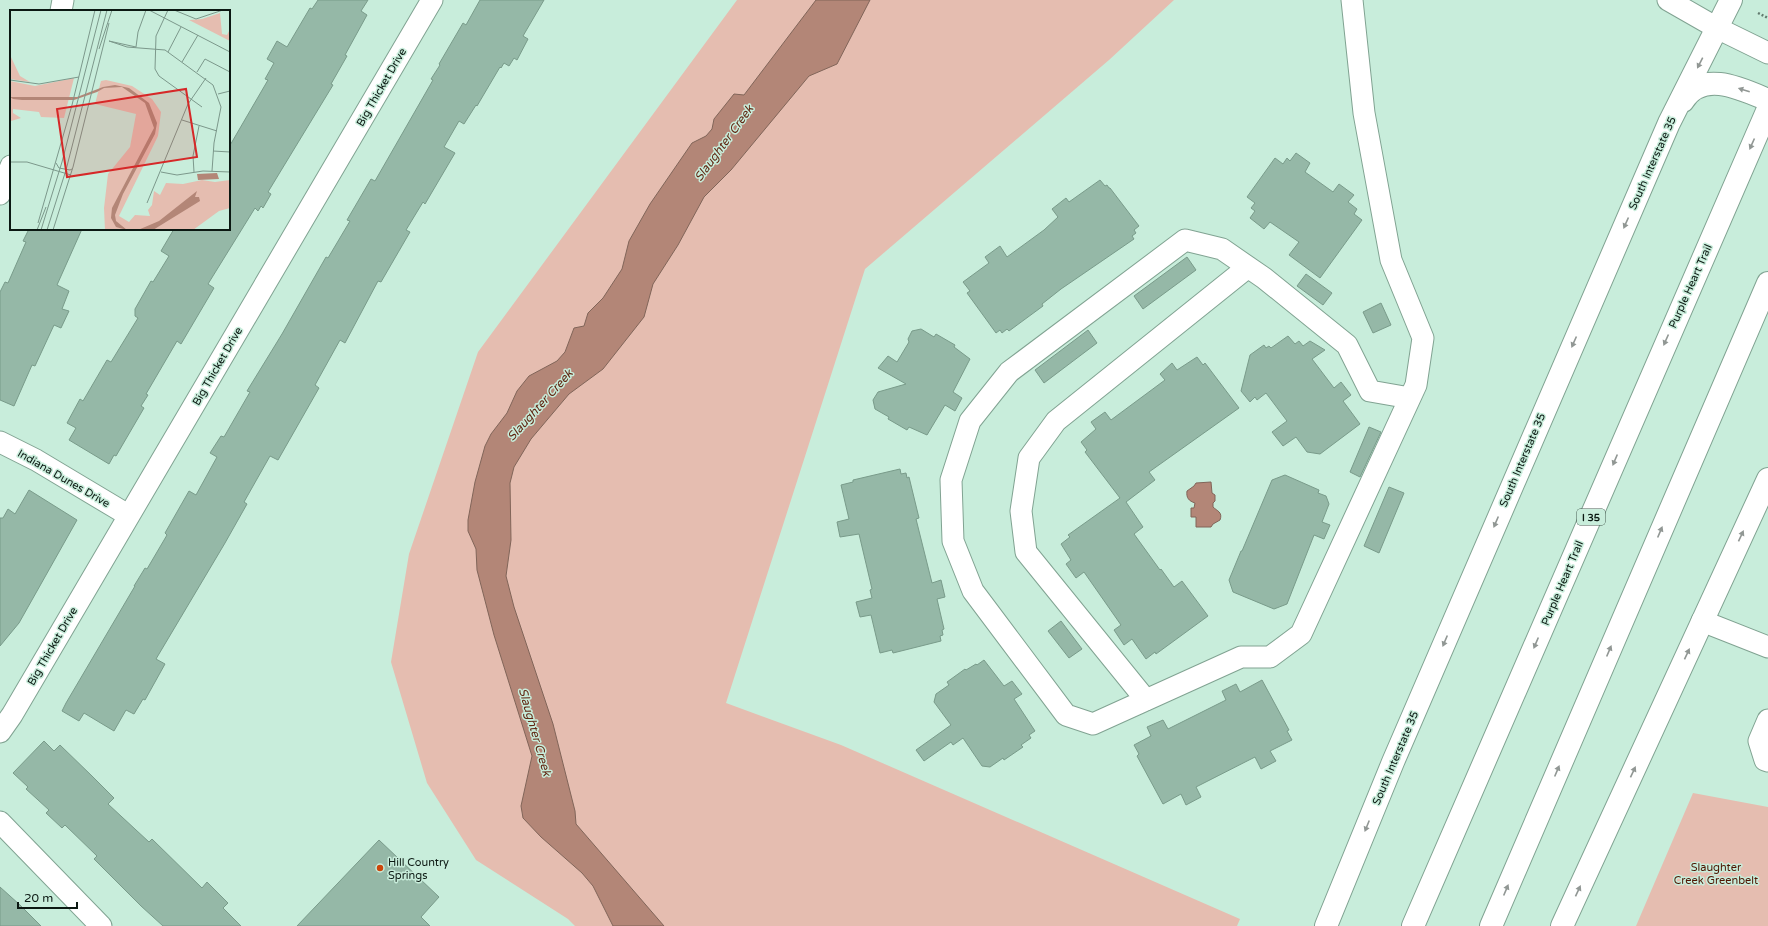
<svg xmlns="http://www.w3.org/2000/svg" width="1768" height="926" viewBox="0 0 1768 926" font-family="'Varela Round',sans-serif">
  <rect width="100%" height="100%" fill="#c8eddb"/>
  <path fill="#e5bdb0" d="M 737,0 L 1174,0 L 1109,60 L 865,269 L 726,703 L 841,745 L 1240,919 L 1237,926 L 575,926 L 568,919 L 476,860 L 427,783 L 391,662 L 409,554 L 478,352 Z
    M 1693,793 L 1768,807 L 1768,926 L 1636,926 Z"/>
  <path fill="#b38677" stroke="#816559" d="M 816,0 L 870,0 L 837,64 L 809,76 L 731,170 L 704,197 L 678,245 L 653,284 L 644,317 L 603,369 L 569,394 L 531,439 L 514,467 L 510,483 L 511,540 L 506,576 L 514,607 L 553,724 L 575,811 L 576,824 L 664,926 L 613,926 L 593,886 L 582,873 L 541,837 L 523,818 L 521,806 L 532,756 L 494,635 L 477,570 L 476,549 L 468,531 L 468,520 L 475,482 L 485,446 L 491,434 L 507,413 L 517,391 L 529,376 L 557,361 L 565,352 L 574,328 L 584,326 L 588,313 L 603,298 L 622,269 L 629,241 L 650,204 L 692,143 L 706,136 L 712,129 L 714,119 L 734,94 L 744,95 Z
    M 1211,482 L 1212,493 L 1215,495 L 1215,501 L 1213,503 L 1213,507 C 1217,511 1223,512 1220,520 L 1213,524 L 1211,527 L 1196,527 L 1196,517 L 1191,517 L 1191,508 L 1194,508 L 1195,503 C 1189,501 1186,498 1187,491 L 1194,486 L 1196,483 Z"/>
  <path fill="#95b8a7" stroke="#799b8a" d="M 318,0 L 368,0 L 361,11 L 367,15 L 345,55 L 347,56 L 331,84 L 333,85 L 268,192 L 271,194 L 263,208 L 261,206 L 258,211 L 255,208 L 208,284 L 214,288 L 181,344 L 177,341 L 146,394 L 148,395 L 141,406 L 144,408 L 116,456 L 114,455 L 109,464 L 69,440 L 76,428 L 67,423 L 80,399 L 83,401 L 107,360 L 111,362 L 138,318 L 135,316 L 135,309 L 151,281 L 153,282 L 169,256 L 161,251 L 174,229 L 229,229 L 229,147 L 268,80 L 265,79 L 274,63 L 267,59 L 277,41 L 287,47 L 310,8 L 312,9 Z
    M 480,0 L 544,0 L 523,36 L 528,39 L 517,60 L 514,58 L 509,66 L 504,63 L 501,68 L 500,67 L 477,106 L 476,105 L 464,124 L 459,121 L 444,147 L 455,153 L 425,204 L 423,202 L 406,230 L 410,232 L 381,282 L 378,281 L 345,343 L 340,340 L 315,385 L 319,388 L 278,460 L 270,456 L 244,502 L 247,504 L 225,543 L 156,659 L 165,664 L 145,700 L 143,699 L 134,714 L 126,710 L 114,731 L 84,713 L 79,721 L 62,711 L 66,703 L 135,586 L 134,586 L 145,568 L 147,569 L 167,535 L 165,533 L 189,491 L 196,495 L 217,457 L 210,453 L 221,436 L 224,437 L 250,392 L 247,391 L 282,334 L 326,257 L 328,258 L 350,221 L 347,220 L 371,179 L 375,181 L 433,80 L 431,79 L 440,65 L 439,64 L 463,23 L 466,25 Z
    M 1296,153 L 1310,163 L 1305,172 L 1333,192 L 1339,184 L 1354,195 L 1348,202 L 1357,209 L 1354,214 L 1362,220 L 1320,278 L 1289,255 L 1299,242 L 1270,222 L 1264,229 L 1250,218 L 1255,211 L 1251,208 L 1255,203 L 1247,197 L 1275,158 L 1283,164 L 1287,158 L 1290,161 Z
    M 1100,180 L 1105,186 L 1107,185 L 1109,188 L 1110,188 L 1139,226 L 1134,230 L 1136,233 L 1132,236 L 1134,239 L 1061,289 L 1042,304 L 1043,306 L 1009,331 L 1007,329 L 1002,333 L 1000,330 L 996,333 L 967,293 L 970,291 L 963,282 L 989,263 L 985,257 L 1000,246 L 1007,257 L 1044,230 L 1058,217 L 1052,209 L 1066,198 L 1069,202 Z
    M 29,229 L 82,229 L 57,285 L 69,291 L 62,309 L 69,311 L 61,328 L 54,325 L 35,366 L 32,365 L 14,406 L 0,400 L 0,292 L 5,282 L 8,283 L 26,242 L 23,241 Z
    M 1187,257 L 1196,270 L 1143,309 L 1134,296 Z
    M 1306,274 L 1332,293 L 1323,305 L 1297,286 Z
    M 1381,303 L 1391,325 L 1373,333 L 1363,312 Z
    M 921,329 L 934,337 L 936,334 L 955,345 L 954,347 L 970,359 L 953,392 L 962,398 L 955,411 L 945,405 L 927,435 L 909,427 L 907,430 L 888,419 L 889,417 L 875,409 L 873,400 L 878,392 L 906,384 L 878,368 L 888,356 L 897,362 L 909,342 L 908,339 L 912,331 Z
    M 1088,330 L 1097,343 L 1044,383 L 1035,370 Z
    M 1288,336 L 1295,344 L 1299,341 L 1303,346 L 1310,341 L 1325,350 L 1312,359 L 1334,388 L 1341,382 L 1351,395 L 1343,401 L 1360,424 L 1320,454 L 1307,452 L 1296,437 L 1283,446 L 1272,432 L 1287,421 L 1266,393 L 1257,400 L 1255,397 L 1250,402 L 1241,391 L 1250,355 L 1264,345 L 1266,348 L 1269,346 L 1271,348 Z
    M 1197,357 L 1203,365 L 1205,363 L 1239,408 L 1149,472 L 1155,480 L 1126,502 L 1143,527 L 1134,534 L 1160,570 L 1161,569 L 1174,587 L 1182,581 L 1208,616 L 1156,654 L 1155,652 L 1146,659 L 1132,639 L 1124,645 L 1114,630 L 1121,625 L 1084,572 L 1076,578 L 1066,564 L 1071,560 L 1061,544 L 1070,537 L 1068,535 L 1120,498 L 1085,452 L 1087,450 L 1081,442 L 1096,429 L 1091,422 L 1105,412 L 1111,420 L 1165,380 L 1160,374 L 1172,363 L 1177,370 Z
    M 1369,427 L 1381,432 L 1360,477 L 1350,472 Z
    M 900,469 L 901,474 L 906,473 L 907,478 L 909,477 L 919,518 L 916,519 L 932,583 L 941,580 L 945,597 L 937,599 L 944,629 L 942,630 L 943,635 L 940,636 L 941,641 L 893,653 L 892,650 L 880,653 L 871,615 L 860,617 L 856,602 L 872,598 L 870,590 L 872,589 L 859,534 L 840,537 L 837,522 L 849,519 L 841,485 L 853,482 L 853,480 Z
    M 1285,475 L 1319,490 L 1318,493 L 1326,496 L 1329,504 L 1322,522 L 1330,525 L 1324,539 L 1314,535 L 1287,604 L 1274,609 L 1233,592 L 1229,580 L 1241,551 L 1242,551 L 1272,480 Z
    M 1389,487 L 1404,493 L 1379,553 L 1364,546 Z
    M 29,490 L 77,520 L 19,623 L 0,646 L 0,518 L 3,518 L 8,509 L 15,514 Z
    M 1061,621 L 1082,649 L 1069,658 L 1048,631 Z
    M 984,660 L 1004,686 L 1012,681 L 1022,694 L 1014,699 L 1035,731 L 1029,735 L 1031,738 L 1021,745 L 1023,747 L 1004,760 L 1003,758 L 990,767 L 982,766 L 963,738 L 953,745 L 951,742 L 924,761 L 916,750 L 951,725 L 934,702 L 936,694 L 949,685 L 947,682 L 965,669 L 966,670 L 976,664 L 977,665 Z
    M 1262,680 L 1289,730 L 1287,731 L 1292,740 L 1270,751 L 1276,761 L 1261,769 L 1255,757 L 1196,787 L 1201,797 L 1186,805 L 1181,794 L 1163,804 L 1137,756 L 1139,754 L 1134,745 L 1151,736 L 1147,727 L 1163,720 L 1168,729 L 1226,700 L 1222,691 L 1236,684 L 1240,692 Z
    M 44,741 L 54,751 L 60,745 L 92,776 L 114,798 L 108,804 L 149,842 L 152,839 L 202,888 L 207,882 L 228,903 L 223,908 L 241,926 L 163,926 L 141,906 L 94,859 L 97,856 L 65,825 L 62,828 L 46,813 L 49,810 L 26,789 L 28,787 L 13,773 Z
    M 379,840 L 439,897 L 421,917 L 430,926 L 297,926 Z
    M 0,887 L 20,905 L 41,926 L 0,926 Z"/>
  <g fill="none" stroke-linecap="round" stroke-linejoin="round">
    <g stroke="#81a392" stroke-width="23">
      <path id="minor" d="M 1352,0 L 1364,113 L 1391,260 L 1423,338 L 1416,385 L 1301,634 L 1270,657 L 1241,657 L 1093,724 L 1066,715 L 973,591 L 953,541 L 951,480 L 970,421 L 1009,372 L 1185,240 L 1222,249 L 1264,278 L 1347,345 L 1370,391 L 1410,398
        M 1668,0 L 1717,28 L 1768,53
        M 61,11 L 63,0
        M 0,194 L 11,166
        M 0,442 L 36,460 L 128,515
        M 1702,621 L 1768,647
        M 1146,700 L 1026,552 L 1021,511 L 1029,458 L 1056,421 L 1248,267
        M 1768,720 L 1759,741 L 1765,760 L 1768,761
        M 0,732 L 12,715 L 432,0
        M 0,822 L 101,926"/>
    </g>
    <g stroke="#81a392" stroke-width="24">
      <path id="major" d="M 1683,101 C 1702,69 1742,89 1768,100
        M 1326,926 L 1393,762 L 1669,123 L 1731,0
        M 1562,926 L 1768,479"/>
    </g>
    <g stroke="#81a392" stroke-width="24">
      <path id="highway" d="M 1413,926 L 1768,109
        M 1491,926 L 1768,283"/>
    </g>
    <path stroke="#627a6e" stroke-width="2.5" stroke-dasharray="2 2" stroke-linecap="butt" d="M 1758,13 L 1768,18"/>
    <use href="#minor" stroke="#fff" stroke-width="21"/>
    <use href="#major" stroke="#fff" stroke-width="22"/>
    <use href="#highway" stroke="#fff" stroke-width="22"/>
  </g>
  <defs><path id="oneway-solid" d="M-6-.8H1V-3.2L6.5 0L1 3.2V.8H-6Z"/></defs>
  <g fill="#919794">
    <use href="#oneway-solid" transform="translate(1700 63) rotate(117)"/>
    <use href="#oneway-solid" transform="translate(1744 90) rotate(-163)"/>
    <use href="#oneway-solid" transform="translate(1752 144) rotate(114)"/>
    <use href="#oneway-solid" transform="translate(1626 223) rotate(114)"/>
    <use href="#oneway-solid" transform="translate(1666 340) rotate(114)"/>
    <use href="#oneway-solid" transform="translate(1574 342) rotate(114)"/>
    <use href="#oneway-solid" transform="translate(1615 460) rotate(113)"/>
    <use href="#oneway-solid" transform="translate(1496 522) rotate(113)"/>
    <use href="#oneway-solid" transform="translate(1660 532) rotate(-67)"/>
    <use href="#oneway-solid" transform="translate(1741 536) rotate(-65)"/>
    <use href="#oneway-solid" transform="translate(1445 641) rotate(113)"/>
    <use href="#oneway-solid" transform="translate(1536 643) rotate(113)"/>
    <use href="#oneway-solid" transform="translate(1609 651) rotate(-67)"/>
    <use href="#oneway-solid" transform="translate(1687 654) rotate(-65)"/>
    <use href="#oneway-solid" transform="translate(1557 771) rotate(-67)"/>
    <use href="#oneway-solid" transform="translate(1633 772) rotate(-65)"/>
    <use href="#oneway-solid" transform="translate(1367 826) rotate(112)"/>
    <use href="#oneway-solid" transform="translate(1506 890) rotate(-67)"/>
    <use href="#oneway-solid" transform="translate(1578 891) rotate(-65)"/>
  </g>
  <circle fill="#cc460b" stroke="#c8eddb" stroke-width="1.5" cx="380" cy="868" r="4"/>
  <g text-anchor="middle" stroke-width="3" stroke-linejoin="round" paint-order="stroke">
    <rect fill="#c8eddb" stroke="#44584e" stroke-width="1" x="1577" y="509" width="28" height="16" rx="3"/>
    <g font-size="10" font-weight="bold" fill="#0b1812">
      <text x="1591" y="521">I 35</text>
    </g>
    <g font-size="11" fill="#0b1812" stroke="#c8eddb">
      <text transform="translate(381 87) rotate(-60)" y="4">Big Thicket Drive</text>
      <text transform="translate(1652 163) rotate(-66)" y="4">South Interstate 35</text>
      <text transform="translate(1690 286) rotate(-66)" y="4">Purple Heart Trail</text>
      <text transform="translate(217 366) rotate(-60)" y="4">Big Thicket Drive</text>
      <text transform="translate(1522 460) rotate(-67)" y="4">South Interstate 35</text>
      <text transform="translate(64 478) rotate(30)" y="4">Indiana Dunes Drive</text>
      <text transform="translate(1562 583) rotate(-67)" y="4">Purple Heart Trail</text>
      <text transform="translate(52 646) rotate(-60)" y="4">Big Thicket Drive</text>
      <text transform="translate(1395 758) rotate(-67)" y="4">South Interstate 35</text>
    </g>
    <g font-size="11" fill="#0b1812" stroke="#c8eddb" text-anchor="start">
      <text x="388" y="866">Hill Country<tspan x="388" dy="13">Springs</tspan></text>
    </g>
    <g font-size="11" fill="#4e1501" stroke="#c8eddb">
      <text x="1716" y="871">Slaughter<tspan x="1716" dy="13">Creek Greenbelt</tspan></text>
    </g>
    <g font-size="12" font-style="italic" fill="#612713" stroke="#c8eddb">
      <text transform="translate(724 143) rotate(-54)" y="4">Slaughter Creek</text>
      <text transform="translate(540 405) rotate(-48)" y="4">Slaughter Creek</text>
      <text transform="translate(535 732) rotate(74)" y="4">Slaughter Creek</text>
    </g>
  </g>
  <g transform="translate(10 10)">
    <rect width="220" height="220" fill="#c8eddb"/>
    <path d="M 210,3 L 212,24 L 217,25 L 220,19 L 220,31 L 179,10 L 192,9 ZM 0,45 L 10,66 L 20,72 L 0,69 ZM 64,68 L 54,108 L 31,107 L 29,102 L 3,99 L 3,103 L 11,108 L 1,111 L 0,71 L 25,76 ZM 96,70 L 122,76 L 142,89 L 151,102 L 148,126 L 109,206 L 119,212 L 125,205 L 140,206 L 138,200 L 142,195 L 144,181 L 150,185 L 156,173 L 173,174 L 192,170 L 205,172 L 220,170 L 220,198 L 209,201 L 183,220 L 95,220 L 94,198 L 98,164 L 120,137 L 126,104 L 85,94 L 91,71 Z" fill="#e5bdb0"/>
    <path d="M 105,75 L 119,78 L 139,93 L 147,113 L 145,124 L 113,184 L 105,205 L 106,211 L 117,220 L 106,217 L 101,208 L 102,198 L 144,118 L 135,93 L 112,77 L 94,78 L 87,82 L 64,90 L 12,90 L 3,89 L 0,87 L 67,87 L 93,77 ZM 207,163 L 209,169 L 188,170 L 187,164 ZM 187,181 L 185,187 L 189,187 L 190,191 L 143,220 L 128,220 L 149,211 Z" fill="#b38677"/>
    <path fill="none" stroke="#7c988b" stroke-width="1" d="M 139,0 L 220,42M 158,0 L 146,26 L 145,59 L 149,66 L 192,97M 164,0 L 186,9 L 213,0M 99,31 L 117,37 L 155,40 L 203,75 L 211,97 L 204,133 L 202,161M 99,31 L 126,37M 126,37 L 128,22 L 136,0M 89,39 L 102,0M 158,42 L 171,17M 172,52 L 188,25M 187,62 L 195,49 L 220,62M 0,70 L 29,74 L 69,67M 208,84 L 220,81M 172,110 L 207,121M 203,141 L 220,142M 0,152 L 17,152 L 61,165M 46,153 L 49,158 L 60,160 L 62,159M 151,162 L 167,165 L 193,161 L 220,162M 184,162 L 183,146 L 189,116M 137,193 L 178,94 L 196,68M 28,213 L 62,95 L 85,0M 27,220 L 36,197M 31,220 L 52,152 L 91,0M 37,220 L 56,160 L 97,0M 43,220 L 63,157 L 99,13"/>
    <path fill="#d62828" fill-opacity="0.15" stroke="#d62828" stroke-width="2" d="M 176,79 L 187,147 L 57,167 L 47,99 Z"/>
    <rect width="220" height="220" fill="none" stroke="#0b1812" stroke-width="2"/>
  </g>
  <path d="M18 902v6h59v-6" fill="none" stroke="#0b1812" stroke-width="2"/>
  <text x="24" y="902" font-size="12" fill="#0b1812" stroke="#c8eddb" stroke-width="3" paint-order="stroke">20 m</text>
</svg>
